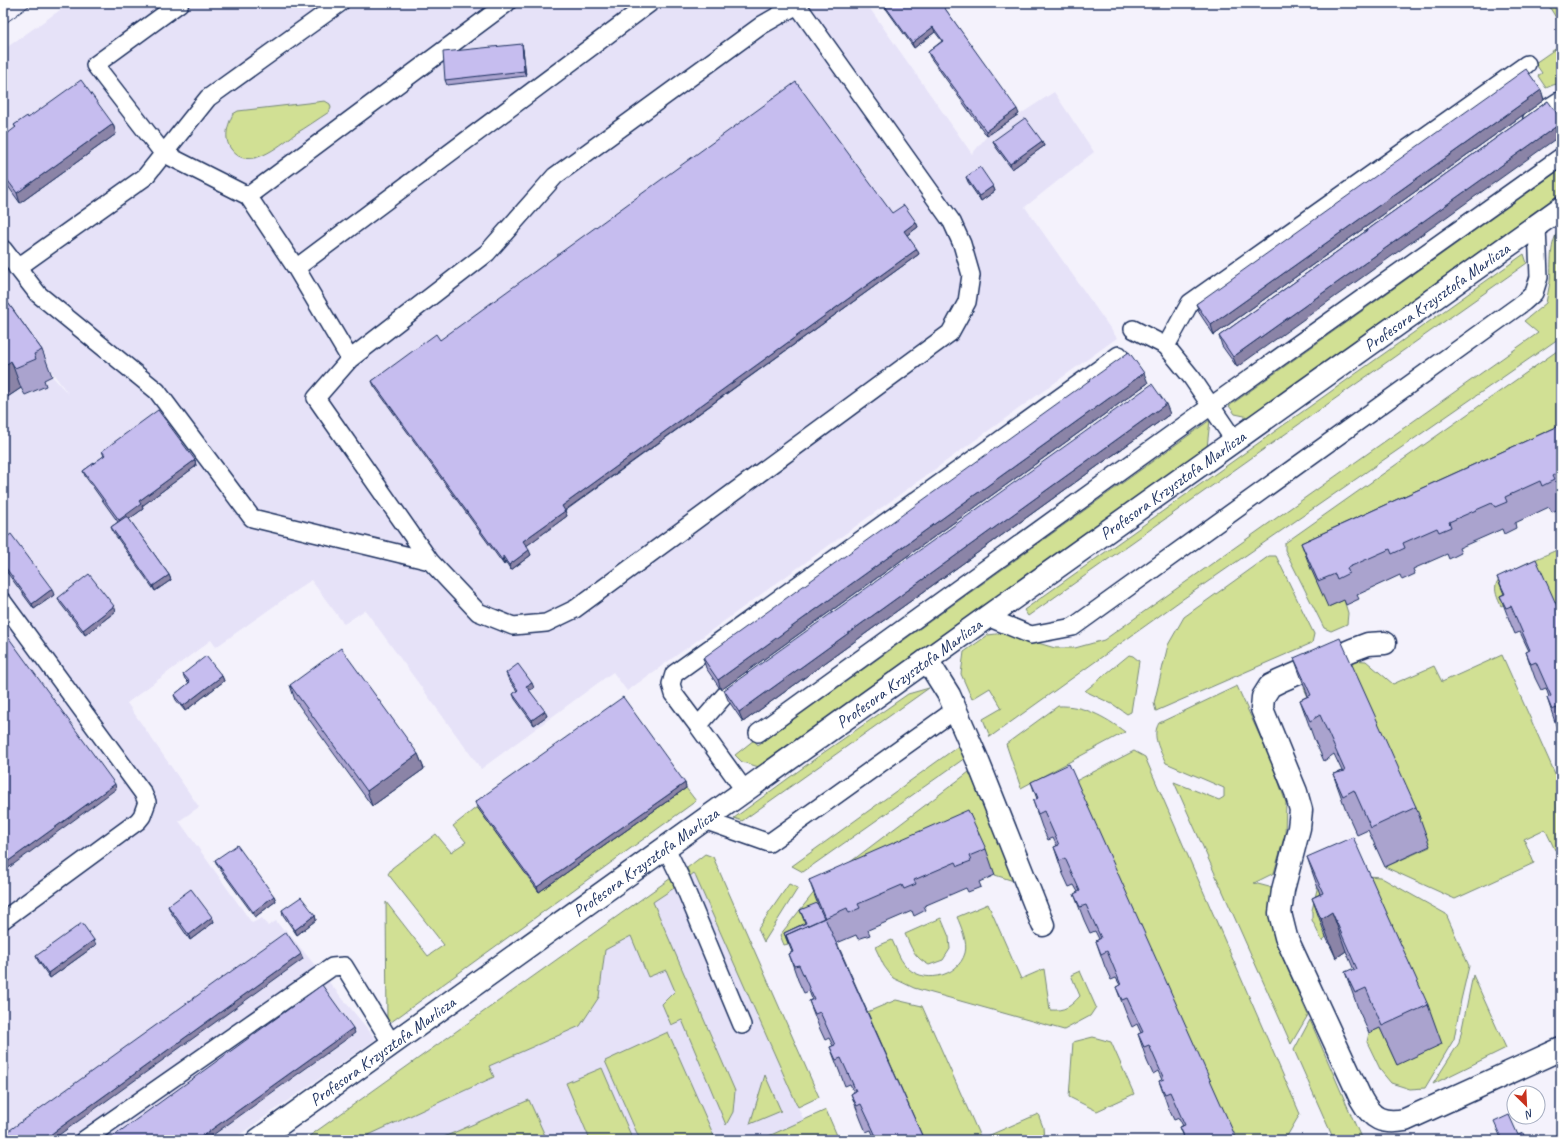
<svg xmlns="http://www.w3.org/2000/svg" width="1564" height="1143" viewBox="0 0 1564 1143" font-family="Caveat,sans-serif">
  <rect width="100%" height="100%" fill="#f4f2fc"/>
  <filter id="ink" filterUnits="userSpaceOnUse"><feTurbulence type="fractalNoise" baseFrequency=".025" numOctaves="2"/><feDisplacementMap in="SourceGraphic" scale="8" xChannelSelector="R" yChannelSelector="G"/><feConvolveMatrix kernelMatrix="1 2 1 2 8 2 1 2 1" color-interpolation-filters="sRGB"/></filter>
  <g filter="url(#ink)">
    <path fill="#e6e2f8" d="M 70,3 L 866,3 L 972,154 L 987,136 L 1054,92 L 1094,152 L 1025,207 L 1117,338 L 627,691 L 613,672 L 481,769 L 365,610 L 344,624 L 311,580 L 216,647 L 211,640 L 127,703 L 199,807 L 179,821 L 252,923 L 262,918 L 268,926 L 276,921 L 283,930 L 285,929 L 376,1039 L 232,1140 L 3,1140 L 3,400 L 21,388 L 25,395 L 46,386 L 44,380 L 52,376 L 69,395 L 3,306 L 3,50 Z
      M 694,873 L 801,1114 L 812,1140 L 352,1140 L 653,902 Z"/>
    <path fill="#d1e094" stroke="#768879" d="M 1547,3 L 1561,3 L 1561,26 Z
      M 1561,45 L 1561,83 L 1553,85 L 1546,88 L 1538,76 L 1542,73 L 1535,63 Z
      M 325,101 L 330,104 L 331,108 L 329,112 C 318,119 307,127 295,134 C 279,146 248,173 231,149 C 223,138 228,124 233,114 L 238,111 Z
      M 1561,169 L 1561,193 L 1249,417 L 1235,414 L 1229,406 Z
      M 1561,227 L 1561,334 L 1558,339 L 1180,601 L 990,737 L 983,719 L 1002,708 L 990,688 L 972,699 L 961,674 L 964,652 L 988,635 L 1004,633 L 1055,648 L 1075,648 L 1104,640 L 1538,333 L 1524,321 L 1546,303 C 1547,296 1549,289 1550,282 C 1552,263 1548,243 1561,227 Z
      M 1524,254 L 1527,263 L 1028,616 L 1024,610 Z
      M 1557,351 L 1561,351 L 1561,456 L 1328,607 L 1344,600 L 1348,613 L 1347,624 L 1331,631 L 1324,628 L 1285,550 L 1285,543 Z
      M 1210,420 L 1207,448 L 759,767 L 742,762 L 735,755 L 754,740 L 758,745 Z
      M 1561,548 L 1561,619 L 1507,603 L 1501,606 C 1498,599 1493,590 1497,582 C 1502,572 1549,554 1561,548 Z
      M 1269,556 L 1276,556 L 1314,634 L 1312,643 L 1156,711 L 1154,703 L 1168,645 L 1184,617 Z
      M 1129,655 L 1133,656 L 1139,661 L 1131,712 L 1127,714 L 1114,705 L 1085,691 Z
      M 1502,655 L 1561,787 L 1561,847 L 1555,850 L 1545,829 L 1524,839 L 1534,863 L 1455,899 L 1385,867 L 1430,847 L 1308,697 L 1304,688 L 1308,680 L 1350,660 L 1366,661 L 1393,684 L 1434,666 L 1442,682 Z
      M 1237,686 L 1272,763 L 1286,803 L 1285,834 L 1274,873 L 1254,883 L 1273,888 C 1271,906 1270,922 1275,940 L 1308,1015 L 1291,1044 L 1174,782 L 1219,800 L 1224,797 L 1224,788 L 1166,763 C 1160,750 1151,736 1159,723 Z
      M 929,688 L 742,821 L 734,818 L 823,753 L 908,694 Z
      M 1058,706 C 1084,705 1105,717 1125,732 L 1021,788 L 1006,744 Z
      M 960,745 L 965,758 L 803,872 L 792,866 Z
      M 1134,751 L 1145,757 L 1300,1114 L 1287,1136 L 1277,1140 L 1235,1140 L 1037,801 Z
      M 969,772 L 1020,883 L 995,875 L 978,837 L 802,915 L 808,928 L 786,938 L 788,944 L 784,945 L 780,935 L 820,885 Z
      M 686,788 L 696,801 L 387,1025 L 386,902 L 428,956 L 444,945 L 388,874 L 392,868 L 436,834 L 451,852 L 466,842 L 453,826 L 477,807 L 539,892 Z
      M 705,854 L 713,857 L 819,1097 L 798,1107 L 694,873 L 690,876 L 687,868 Z
      M 1368,876 L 1380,877 L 1446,914 L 1469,966 L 1461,1000 L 1454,1039 L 1425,1088 L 1410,1089 L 1391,1083 L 1381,1071 L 1367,1042 L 1369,1033 L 1380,1028 L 1397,1065 L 1368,876 L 1326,937 L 1322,941 L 1312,920 L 1312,910 L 1320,877 Z
      M 671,878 L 677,886 L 653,902 L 735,1091 L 733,1112 L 726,1125 L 682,1020 L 671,1025 L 662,1004 L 675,991 L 666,970 L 648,977 L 631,936 L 605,950 L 599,997 L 580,1026 L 489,1066 L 494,1077 L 358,1140 L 304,1140 Z
      M 789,884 L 798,888 L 764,942 L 758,929 Z
      M 988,904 L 1021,979 L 1044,969 L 1050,1010 C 1065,1011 1070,1007 1080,996 L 1071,975 L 1080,971 L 1096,1007 L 1090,1016 L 1064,1030 L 914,988 L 893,978 L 884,966 L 875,947 L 892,940 C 896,948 899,958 905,965 C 921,985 958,978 965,953 C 968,943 961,926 957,917 Z
      M 941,918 L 949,937 L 950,949 L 943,960 L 929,965 C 914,957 912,949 905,934 Z
      M 1473,975 L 1506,1048 L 1433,1084 L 1459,1043 Z
      M 896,1000 L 922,1006 L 981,1139 L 1038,1114 L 1043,1127 L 1044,1140 L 921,1140 L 865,1013 Z
      M 1310,1020 L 1362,1140 L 1334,1140 L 1294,1050 Z
      M 668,1032 L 714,1136 L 706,1140 L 640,1140 L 605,1061 Z
      M 1093,1037 L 1111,1042 L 1134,1094 L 1097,1111 L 1069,1097 L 1073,1042 Z
      M 602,1068 L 633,1140 L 590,1140 L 566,1083 Z
      M 765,1075 L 781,1111 L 750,1124 Z
      M 529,1100 L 547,1140 L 437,1140 Z
      M 826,1110 L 839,1140 L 760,1140 Z"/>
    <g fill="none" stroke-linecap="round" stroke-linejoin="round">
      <g stroke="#1b2f5e" stroke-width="20">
        <path id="service" d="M 180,3 L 95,65 L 163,153 L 248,196 L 296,268 L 350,359 L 316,398 L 430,561
          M 1532,118 L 1559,101 L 1561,102
          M 248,196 L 507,3
          M 3,249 L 38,294 L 157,391 L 252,518 L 430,561 L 478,612 L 513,626 L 546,623 L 575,609 L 950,333 L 967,302 L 971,275 L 962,244 L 952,222 L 796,3
          M 17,268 L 145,177 L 208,98 L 340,3
          M 296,268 L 650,3
          M 1133,329 L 1166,346 L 1192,378 L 1234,440
          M 1166,346 L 1190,303 L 1527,64
          M 350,359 L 487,253 L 555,176 L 762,25 L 797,5
          M 3,602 L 143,793 L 147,802 L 142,816 L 138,821 L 3,920
          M 987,617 L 1031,635 L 1073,627 L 1524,302 L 1534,293 L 1539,277 L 1537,226
          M 745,681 L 725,695 L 698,726 L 745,791
          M 698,726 L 674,694 L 671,684 L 674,674 L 1119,355
          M 758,733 L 1211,406 L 1561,157
          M 704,820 L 769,843 L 955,710
          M 666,848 L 682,881 L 742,1025
          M 84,1140 L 332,967 L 344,966 L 392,1044"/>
      </g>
      <g stroke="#1b2f5e" stroke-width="25">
        <g id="minor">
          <path d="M 1385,643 L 1368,644 L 1352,650 L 1280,681 L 1270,686 L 1263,697 L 1262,709 L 1296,792 L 1301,810 L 1299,828 L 1283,890 L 1280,913 L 1286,937 L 1361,1099 C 1372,1119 1382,1124 1405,1120 L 1561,1049"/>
          <path d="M 927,660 L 949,695 L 977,759 L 1043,925"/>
          <path id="s1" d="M 258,1140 L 987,617 L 1561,208"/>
        </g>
      </g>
      <use href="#service" stroke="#fff" stroke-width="17"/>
      <use href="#minor" stroke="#fff" stroke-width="22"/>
      <path stroke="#1b2f5e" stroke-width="1" d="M 3,25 L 33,3"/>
    </g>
    <path fill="#aaa3ce" stroke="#1b2f5e" d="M 882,3 L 941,3 L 1019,114 L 987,136 L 930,57 L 928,52 L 942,41 L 935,32 L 914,48 Z
      M 523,49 L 526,76 L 447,85 L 445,80 Z
      M 1541,90 L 1544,100 L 1214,335 L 1200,314 L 1196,304 Z
      M 1548,101 L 1237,367 L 1222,346 L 1219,336 Z
      M 28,118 L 113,124 L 116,134 L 20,203 L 3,179 L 3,137 L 16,128 L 14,125 Z
      M 993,141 L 1042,141 L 1044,146 L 1012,169 L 995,146 Z
      M 966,177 L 993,186 L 995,191 L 981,201 L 968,182 Z
      M 916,222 L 918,227 L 907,235 L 919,254 L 565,511 L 567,516 L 526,546 L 531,555 L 511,570 L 505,561 L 505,563 L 504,565 L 374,386 L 372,381 L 440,340 Z
      M 3,296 L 42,350 L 52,376 L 44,380 L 46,386 L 25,395 L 21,388 L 3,400 Z
      M 1148,383 L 721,690 L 706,668 L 703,658 Z
      M 1170,414 L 743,722 L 728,700 L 724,690 Z
      M 1561,425 L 1561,508 L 1552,512 L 1549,507 L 1515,523 L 1516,528 L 1504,534 L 1502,529 L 1459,548 L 1461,553 L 1449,559 L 1447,554 L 1413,569 L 1415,574 L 1402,580 L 1400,575 L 1357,595 L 1359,599 L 1346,605 L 1344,600 L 1328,607 L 1311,569 L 1301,543 Z
      M 102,451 L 195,460 L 196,466 L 142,506 L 143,509 L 129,519 L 169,575 L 171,580 L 155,591 L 113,532 L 111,527 L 118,522 L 85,476 L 83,471 L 104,456 Z
      M 3,540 L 54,595 L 34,609 L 3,567 Z
      M 1497,577 L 1561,615 L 1561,736 L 1556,725 L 1547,698 L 1549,697 L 1546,688 L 1541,690 L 1535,678 L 1526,652 L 1529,651 L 1520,632 L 1515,634 L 1510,622 L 1500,596 L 1504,594 Z
      M 58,598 L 116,611 L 85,635 L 60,603 Z
      M 1294,658 L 1416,807 L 1430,846 L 1385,867 L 1368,830 L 1357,835 L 1347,813 L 1333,774 L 1342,771 L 1334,754 L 1324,761 L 1314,739 L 1300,700 L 1308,696 Z
      M 506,673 L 534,688 L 529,690 L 547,716 L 534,725 L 515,699 L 513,694 L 517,691 L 508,678 Z
      M 183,674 L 222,676 L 224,681 L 185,711 L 176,700 L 174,695 L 189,683 L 185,679 Z
      M 290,685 L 418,754 L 424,769 L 372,806 L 295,700 Z
      M 1031,782 L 1237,1140 L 1184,1140 L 1179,1127 L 1183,1126 L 1179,1118 L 1174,1120 L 1168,1107 L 1159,1081 L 1162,1080 L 1158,1071 L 1153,1074 L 1147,1061 L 1138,1034 L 1141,1033 L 1137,1024 L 1132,1027 L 1126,1013 L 1116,987 L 1120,985 L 1116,978 L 1111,980 L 1105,967 L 1096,941 L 1099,939 L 1095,931 L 1090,933 L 1084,920 L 1074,894 L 1078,892 L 1074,885 L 1069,887 L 1063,874 L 1054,847 L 1057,846 L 1053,838 L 1048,840 L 1042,827 L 1033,801 L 1037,799 Z
      M 685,783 L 686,788 L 539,892 L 477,807 L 475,802 Z
      M 986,849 L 995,875 L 979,882 L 981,887 L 968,892 L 966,888 L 924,906 L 926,910 L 914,916 L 912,911 L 868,930 L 870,935 L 858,939 L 856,935 L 837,943 L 924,1140 L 875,1139 L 871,1130 L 866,1132 L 861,1120 L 851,1094 L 854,1092 L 850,1084 L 845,1086 L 830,1047 L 833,1046 L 829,1038 L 825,1040 L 819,1027 L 809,1001 L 812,999 L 809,991 L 804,993 L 798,980 L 789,954 L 792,952 L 784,933 L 805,923 L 800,910 L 818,905 L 809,880 Z
      M 1307,857 L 1428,1005 L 1442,1044 L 1397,1065 L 1380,1028 L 1369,1033 L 1359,1011 L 1345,972 L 1353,971 L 1354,970 L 1346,951 L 1336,958 L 1326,937 L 1312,898 L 1320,894 Z
      M 215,860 L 274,896 L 276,901 L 255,917 L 217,865 Z
      M 168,906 L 212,917 L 214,922 L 190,940 L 170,911 Z
      M 282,910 L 315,915 L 316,920 L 297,935 L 283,915 Z
      M 96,945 L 50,978 L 38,961 L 36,956 Z"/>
    <path fill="#8b84a7" stroke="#1b2f5e" d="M 933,27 L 935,32 L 914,48 L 912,43 Z
      M 522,44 L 523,49 L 526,76 L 524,71 Z
      M 1541,90 L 1544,100 L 1214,335 L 1211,325 Z
      M 1017,109 L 1019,114 L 987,136 L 986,131 Z
      M 1561,123 L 1561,135 L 1237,367 L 1233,357 Z
      M 113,124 L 116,134 L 20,203 L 17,193 Z
      M 1042,141 L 1044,146 L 1012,169 L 1010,164 Z
      M 993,186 L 995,191 L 981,201 L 979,196 Z
      M 916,222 L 918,227 L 906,236 L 904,231 Z
      M 917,249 L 919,254 L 564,511 L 562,506 Z
      M 11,361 L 21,388 L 3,400 L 3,367 Z
      M 1144,373 L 1148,383 L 721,690 L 718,680 Z
      M 1166,404 L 1170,414 L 743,722 L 739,712 Z
      M 195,460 L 196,466 L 142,506 L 143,509 L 121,525 L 119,520 L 139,501 Z
      M 565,511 L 567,516 L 525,547 L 523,541 Z
      M 529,550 L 531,555 L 511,570 L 509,565 Z
      M 503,558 L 505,563 L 504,565 L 502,560 Z
      M 169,575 L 171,580 L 155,591 L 153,586 Z
      M 52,589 L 54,595 L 34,609 L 32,604 Z
      M 114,606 L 116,611 L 85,635 L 83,630 Z
      M 222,676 L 224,681 L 185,711 L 183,706 Z
      M 532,683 L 534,688 L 528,691 L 526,686 Z
      M 545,711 L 547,716 L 534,725 L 532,720 Z
      M 418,754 L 424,769 L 372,806 L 367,791 Z
      M 685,783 L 686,788 L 539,892 L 537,887 Z
      M 115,784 L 116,789 L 3,872 L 3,865 Z
      M 274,896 L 276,901 L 255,917 L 253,912 Z
      M 1332,912 L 1346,951 L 1336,958 L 1321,919 Z
      M 315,915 L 316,920 L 297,935 L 295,930 Z
      M 212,917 L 214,922 L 190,940 L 189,935 Z
      M 94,940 L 96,945 L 50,978 L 48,973 Z
      M 301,954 L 303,959 L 52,1140 L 43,1140 Z
      M 353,1028 L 355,1033 L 206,1140 L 197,1140 Z
      M 7,1064 L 9,1069 L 3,1073 L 3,1067 Z"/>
    <path fill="#c6bdef" stroke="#1b2f5e" d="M 883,3 L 941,3 L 1017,109 L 986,131 L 928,52 L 943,41 L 933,27 L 912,43 Z
      M 522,44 L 524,71 L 445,80 L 443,52 Z
      M 1526,69 L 1541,90 L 1211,325 L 1196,304 Z
      M 81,80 L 113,124 L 17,193 L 3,174 L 3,137 L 16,127 L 14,125 L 27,116 L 28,118 Z
      M 796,82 L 892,213 L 904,205 L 916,222 L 904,231 L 917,249 L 562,506 L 565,511 L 523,541 L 529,550 L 509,565 L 503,556 L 503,558 L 502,560 L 372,381 L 436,334 L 440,340 Z
      M 1548,101 L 1561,119 L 1561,123 L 1233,357 L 1219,336 Z
      M 1025,118 L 1042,141 L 1010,164 L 993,141 Z
      M 980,167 L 993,186 L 979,196 L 966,177 Z
      M 3,296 L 42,350 L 34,354 L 36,359 L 15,368 L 11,361 L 3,367 Z
      M 1129,352 L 1144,373 L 718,680 L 703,658 Z
      M 1152,384 L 1166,404 L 739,712 L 724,690 Z
      M 158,410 L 195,460 L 139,501 L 141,504 L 119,520 L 83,471 L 105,455 L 102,451 Z
      M 1561,425 L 1561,471 L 1552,476 L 1554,480 L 1542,486 L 1540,481 L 1505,497 L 1507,502 L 1495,507 L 1492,503 L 1449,522 L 1451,527 L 1439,532 L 1437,528 L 1403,543 L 1405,548 L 1392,554 L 1390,549 L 1347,568 L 1349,573 L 1337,579 L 1335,574 L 1318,581 L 1301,543 Z
      M 127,516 L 169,575 L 153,586 L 111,527 Z
      M 11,534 L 52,589 L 32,604 L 3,564 L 3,540 Z
      M 1536,559 L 1561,615 L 1561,718 L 1557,708 L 1552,710 L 1547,698 L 1551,696 L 1536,662 L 1531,664 L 1526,652 L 1530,650 L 1511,606 L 1506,608 L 1500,596 L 1505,594 L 1497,577 Z
      M 89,574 L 114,606 L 83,630 L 58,598 Z
      M 3,630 L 115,784 L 3,865 Z
      M 1340,638 L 1416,807 L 1371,828 L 1354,790 L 1343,796 L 1333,774 L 1345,771 L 1320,715 L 1310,721 L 1300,700 L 1311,695 L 1294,658 Z
      M 341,648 L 418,754 L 367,791 L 290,685 Z
      M 206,656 L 222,676 L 183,706 L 174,695 L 190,682 L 183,674 Z
      M 518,664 L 532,683 L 526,686 L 545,711 L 532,720 L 513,694 L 518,690 L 506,673 Z
      M 623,697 L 685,783 L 537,887 L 475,802 Z
      M 1069,764 L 1237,1140 L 1191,1140 L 1190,1138 L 1185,1140 L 1179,1127 L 1185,1125 L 1170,1092 L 1165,1094 L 1159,1081 L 1164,1079 L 1149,1045 L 1144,1047 L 1138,1034 L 1143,1032 L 1127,998 L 1122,1000 L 1116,987 L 1121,985 L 1107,951 L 1101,954 L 1096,941 L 1101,938 L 1086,905 L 1080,907 L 1074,894 L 1080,891 L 1065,858 L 1060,861 L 1054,847 L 1059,845 L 1044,811 L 1038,814 L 1033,801 L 1038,798 L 1031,782 Z
      M 968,810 L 986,849 L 969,856 L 971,861 L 958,866 L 956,862 L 914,880 L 916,884 L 904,889 L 902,885 L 858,904 L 860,908 L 849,913 L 847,908 L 825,918 L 809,880 Z
      M 1353,837 L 1428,1005 L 1382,1026 L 1366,988 L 1355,993 L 1345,972 L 1352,969 L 1353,971 L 1357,969 L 1332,912 L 1321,919 L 1312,898 L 1323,893 L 1307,857 Z
      M 237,845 L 274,896 L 253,912 L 215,860 Z
      M 191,889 L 212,917 L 189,935 L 168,906 Z
      M 301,897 L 315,915 L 295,930 L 282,910 Z
      M 817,903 L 824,918 L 786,935 L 789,945 L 784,933 L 806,923 L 800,910 Z
      M 825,918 L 924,1140 L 873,1140 L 877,1138 L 861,1104 L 857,1106 L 851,1094 L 856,1091 L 841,1058 L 836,1060 L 830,1047 L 835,1045 L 820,1012 L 815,1014 L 809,1001 L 814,999 L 799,965 L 794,966 L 789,954 L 793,952 L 786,935 Z
      M 82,923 L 94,940 L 48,973 L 36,956 Z
      M 286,932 L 301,954 L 43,1140 L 3,1140 L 3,1135 Z
      M 322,985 L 353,1028 L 197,1140 L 108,1140 Z
      M 3,1058 L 7,1064 L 3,1067 Z
      M 1509,1115 L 1518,1135 L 1523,1133 L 1526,1140 L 1502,1140 L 1494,1122 Z"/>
  </g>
  <g text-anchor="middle" stroke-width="3" stroke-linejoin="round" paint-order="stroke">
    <g font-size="17" fill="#1b2f5e" stroke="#fff">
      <text dy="6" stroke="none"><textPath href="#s1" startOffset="1449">Profesora Krzysztofa Marlicza</textPath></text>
      <text dy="6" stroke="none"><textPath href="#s1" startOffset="1125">Profesora Krzysztofa Marlicza</textPath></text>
      <text dy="6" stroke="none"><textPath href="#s1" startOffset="801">Profesora Krzysztofa Marlicza</textPath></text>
      <text dy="6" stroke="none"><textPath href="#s1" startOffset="477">Profesora Krzysztofa Marlicza</textPath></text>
      <text dy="6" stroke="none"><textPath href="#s1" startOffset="153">Profesora Krzysztofa Marlicza</textPath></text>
    </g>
  </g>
  <rect width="1564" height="1143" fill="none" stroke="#fff" stroke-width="16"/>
  <rect x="8" y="8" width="1548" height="1127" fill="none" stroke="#1b2f5e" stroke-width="1.5" filter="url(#ink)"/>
  <g transform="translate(1526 1105) rotate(156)"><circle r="19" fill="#ffffff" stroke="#a4acbf"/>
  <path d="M0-3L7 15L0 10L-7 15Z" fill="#c8321e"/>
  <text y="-6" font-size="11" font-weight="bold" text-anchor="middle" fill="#1b2f5e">N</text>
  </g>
</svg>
